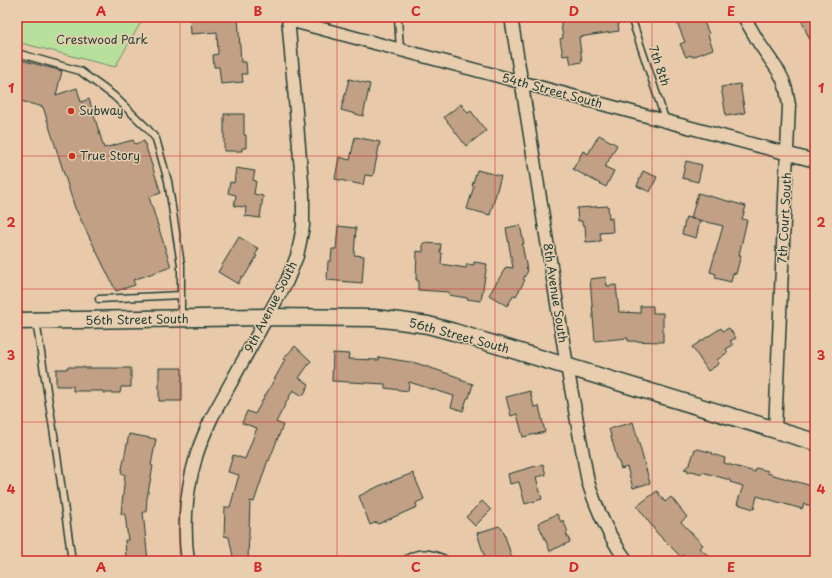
<svg xmlns="http://www.w3.org/2000/svg" width="832" height="578" viewBox="0 0 832 578" font-family="'Playpen Sans',sans-serif">
  <rect width="100%" height="100%" fill="#e8caab"/>
  <filter id="ink" filterUnits="userSpaceOnUse"><feTurbulence type="fractalNoise" baseFrequency=".025" numOctaves="2"/><feDisplacementMap in="SourceGraphic" scale="8" xChannelSelector="R" yChannelSelector="G"/><feConvolveMatrix kernelMatrix="1 2 1 2 8 2 1 2 1" color-interpolation-filters="sRGB"/></filter>
  <g filter="url(#ink)">
    <path fill="#b6e09c" stroke="#6a8e68" d="M 17,17 L 144,17 L 115,67 L 17,42 Z"/>
    <path fill="#c1a086" stroke="#1f3d34" d="M 190,17 L 238,17 L 241,62 L 246,62 L 247,74 L 242,74 L 243,82 L 221,84 L 219,67 L 214,67 L 213,55 L 218,54 L 217,32 L 191,34 Z
      M 560,17 L 575,17 L 576,22 L 617,17 L 619,31 L 579,37 L 582,62 L 571,64 L 569,55 L 563,56 L 560,39 L 563,38 Z
      M 683,17 L 702,17 L 709,34 L 708,35 L 713,49 L 692,57 L 691,55 L 686,57 L 680,44 L 685,42 L 676,20 Z
      M 800,17 L 815,17 L 815,52 Z
      M 17,59 L 62,71 L 56,95 L 77,88 L 81,102 L 89,99 L 104,148 L 133,140 L 135,144 L 144,141 L 161,193 L 149,197 L 171,267 L 133,280 L 135,285 L 116,291 L 75,208 L 43,107 L 17,100 Z
      M 349,79 L 370,84 L 363,116 L 341,110 Z
      M 740,84 L 745,113 L 726,116 L 721,87 Z
      M 461,104 L 468,113 L 471,111 L 486,131 L 466,146 L 444,117 Z
      M 224,114 L 244,114 L 244,135 L 246,135 L 246,148 L 242,148 L 242,151 L 224,151 Z
      M 599,135 L 617,145 L 605,167 L 614,171 L 606,187 L 573,169 L 583,151 L 588,154 Z
      M 355,137 L 380,142 L 373,176 L 365,175 L 363,185 L 335,179 L 339,157 L 350,160 Z
      M 686,161 L 702,165 L 698,182 L 682,178 Z
      M 236,168 L 255,171 L 253,180 L 256,181 L 254,194 L 263,196 L 260,218 L 245,216 L 246,207 L 234,206 L 236,195 L 228,193 L 230,182 L 234,183 Z
      M 477,170 L 501,176 L 490,215 L 467,209 L 474,186 L 472,186 Z
      M 643,171 L 657,177 L 650,192 L 637,186 Z
      M 698,193 L 746,206 L 742,219 L 747,220 L 739,255 L 741,255 L 736,274 L 733,273 L 731,282 L 715,278 L 716,274 L 710,272 L 723,226 L 691,218 Z
      M 608,206 L 609,219 L 612,218 L 613,232 L 600,233 L 601,241 L 586,242 L 585,225 L 582,225 L 582,221 L 578,221 L 577,208 Z
      M 686,217 L 700,221 L 696,238 L 682,234 Z
      M 520,225 L 524,244 L 522,244 L 527,270 L 528,271 L 523,279 L 525,280 L 516,296 L 514,295 L 507,306 L 489,295 L 506,267 L 513,268 L 506,228 Z
      M 338,226 L 356,228 L 354,255 L 364,256 L 362,283 L 327,280 L 328,261 L 331,261 L 332,249 L 336,249 Z
      M 239,237 L 259,249 L 255,255 L 257,256 L 244,277 L 242,276 L 238,284 L 218,272 Z
      M 423,243 L 441,244 L 440,252 L 442,253 L 441,264 L 466,268 L 467,264 L 474,265 L 474,262 L 487,264 L 481,301 L 467,299 L 467,298 L 449,295 L 449,292 L 418,290 L 418,280 L 416,280 L 417,251 L 423,252 Z
      M 606,277 L 607,286 L 616,285 L 619,312 L 640,313 L 640,306 L 653,306 L 653,313 L 663,313 L 663,342 L 628,341 L 628,338 L 595,341 L 590,279 Z
      M 721,328 L 723,331 L 729,328 L 736,338 L 730,341 L 733,345 L 726,349 L 728,352 L 717,360 L 719,364 L 708,371 L 692,347 Z
      M 295,346 L 311,361 L 299,378 L 309,384 L 303,396 L 293,390 L 276,422 L 283,425 L 269,461 L 268,460 L 254,502 L 250,501 L 248,561 L 234,561 L 229,537 L 224,536 L 225,507 L 230,507 L 239,475 L 228,472 L 233,455 L 245,459 L 257,428 L 242,423 L 247,411 L 255,414 L 285,360 L 283,359 Z
      M 333,353 L 349,354 L 348,359 L 379,360 L 379,357 L 416,363 L 461,378 L 460,380 L 473,384 L 469,398 L 467,398 L 463,411 L 451,407 L 454,396 L 409,382 L 408,391 L 385,388 L 385,384 L 332,381 Z
      M 67,367 L 84,367 L 84,368 L 131,368 L 131,387 L 121,387 L 120,393 L 103,393 L 103,391 L 73,391 L 73,386 L 56,386 L 56,369 L 67,369 Z
      M 159,368 L 182,368 L 182,401 L 159,401 Z
      M 530,391 L 534,407 L 539,406 L 545,432 L 523,437 L 517,414 L 511,416 L 506,397 Z
      M 633,422 L 650,483 L 633,488 L 627,467 L 621,469 L 619,462 L 618,462 L 609,429 Z
      M 129,434 L 156,439 L 151,465 L 153,466 L 147,498 L 146,512 L 143,512 L 148,561 L 130,561 L 129,558 L 126,558 L 125,540 L 128,540 L 125,514 L 121,514 L 125,474 L 121,474 Z
      M 695,449 L 697,450 L 698,449 L 713,453 L 712,454 L 725,458 L 724,463 L 755,472 L 756,468 L 768,471 L 767,473 L 815,487 L 815,496 L 812,506 L 804,504 L 802,509 L 757,496 L 754,509 L 737,504 L 743,486 L 730,482 L 730,480 L 702,472 L 702,474 L 692,471 L 688,473 L 688,470 L 684,469 L 690,464 Z
      M 543,464 L 546,475 L 536,477 L 542,499 L 525,504 L 519,482 L 510,484 L 508,474 Z
      M 413,473 L 424,499 L 416,503 L 417,507 L 378,524 L 377,522 L 370,525 L 359,496 L 379,486 Z
      M 657,491 L 665,502 L 671,497 L 687,517 L 681,522 L 703,545 L 699,548 L 715,561 L 688,561 L 683,555 L 681,557 L 657,533 L 637,506 Z
      M 482,501 L 491,510 L 475,526 L 466,517 Z
      M 557,514 L 561,522 L 563,520 L 568,532 L 566,533 L 570,542 L 550,551 L 538,523 Z
      M 499,526 L 503,530 L 513,561 L 486,561 L 477,533 Z"/>
    <g fill="none" stroke-linecap="round" stroke-linejoin="round">
      <g stroke="#1f3d34" stroke-width="9">
        <path id="service" d="M 398,17 L 400,50
          M 631,17 L 666,122
          M 17,53 L 80,71 L 114,96 L 147,128 L 156,139 L 168,181 L 181,265 L 181,319
          M 99,299 L 181,295
          M 36,321 L 55,441 L 72,561"/>
      </g>
      <g stroke="#1f3d34" stroke-width="15">
        <path id="minor" d="M 511,17 L 567,366 L 588,482 C 597,510 609,538 627,561
          M 744,17 L 759,43 L 779,72 L 783,80 L 786,89 L 789,105 L 775,430
          M 289,20 C 464,67 639,115 815,161
          M 188,561 C 183,526 186,491 196,457 C 200,443 206,430 212,417 L 287,281 L 297,256 L 300,242 L 303,226 L 303,194 L 288,17
          M 409,561 C 420,554 430,556 442,561"/>
      </g>
      <g stroke="#1f3d34" stroke-width="19">
        <path id="tertiary" d="M 17,321 L 267,317 L 374,318 L 400,321 L 428,325 L 454,332 L 815,442"/>
      </g>
      <use href="#service" stroke="#e8ceaf" stroke-width="6"/>
      <use href="#minor" stroke="#e8ceaf" stroke-width="12"/>
      <use href="#tertiary" stroke="#e8ceaf" stroke-width="16"/>
    </g>
  </g>
  <path fill="none" stroke="#d62828" stroke-width="1" stroke-opacity="0.55" d="M 180,17 L 180,561M 337,17 L 337,561M 495,17 L 495,561M 652,17 L 652,561M 17,156 L 815,156M 17,289 L 815,289M 17,422 L 815,422"/>
  <g fill="#c8321e" stroke="#e8ceaf" stroke-width="1.5">
    <circle cx="71" cy="111" r="4"/>
    <circle cx="72" cy="156" r="4"/>
  </g>
  <g text-anchor="middle" stroke-width="3" stroke-linejoin="round" paint-order="stroke">
    <g font-size="12" fill="#274539" stroke="#e8ceaf">
      <text x="102" y="44">Crestwood Park</text>
    </g>
    <g font-size="12" fill="#1f3d34" stroke="#e8ceaf">
      <text transform="translate(659 66) rotate(71)" y="4">7th 8th</text>
      <text transform="translate(552 91) rotate(15)" y="4">54th Street South</text>
      <text transform="translate(785 218) rotate(-87)" y="4">7th Court South</text>
      <text transform="translate(555 293) rotate(81)" y="4">8th Avenue South</text>
      <text transform="translate(271 307) rotate(-63)" y="4">9th Avenue South</text>
      <text transform="translate(137 320) rotate(-1)" y="4">56th Street South</text>
      <text transform="translate(459 336) rotate(15)" y="4">56th Street South</text>
    </g>
    <g font-size="12" fill="#1f3d34" stroke="#e8ceaf" text-anchor="start">
      <text x="79" y="115">Subway</text>
      <text x="80" y="160">True Story</text>
    </g>
  </g>
  <rect width="832" height="578" fill="none" stroke="#e8ceaf" stroke-width="44"/>
  <rect x="22" y="22" width="788" height="534" fill="none" stroke="#d62828" stroke-width="1.5"/>
  <g font-size="13" text-anchor="middle" font-weight="bold" fill="#d62828">
    <text x="101" y="16">A</text>
    <text x="258" y="16">B</text>
    <text x="416" y="16">C</text>
    <text x="574" y="16">D</text>
    <text x="731" y="16">E</text>
    <text x="11" y="93">1</text>
    <text x="821" y="93">1</text>
    <text x="11" y="227">2</text>
    <text x="821" y="227">2</text>
    <text x="11" y="360">3</text>
    <text x="821" y="360">3</text>
    <text x="11" y="494">4</text>
    <text x="821" y="494">4</text>
    <text x="101" y="572">A</text>
    <text x="258" y="572">B</text>
    <text x="416" y="572">C</text>
    <text x="574" y="572">D</text>
    <text x="731" y="572">E</text>
  </g>
</svg>
